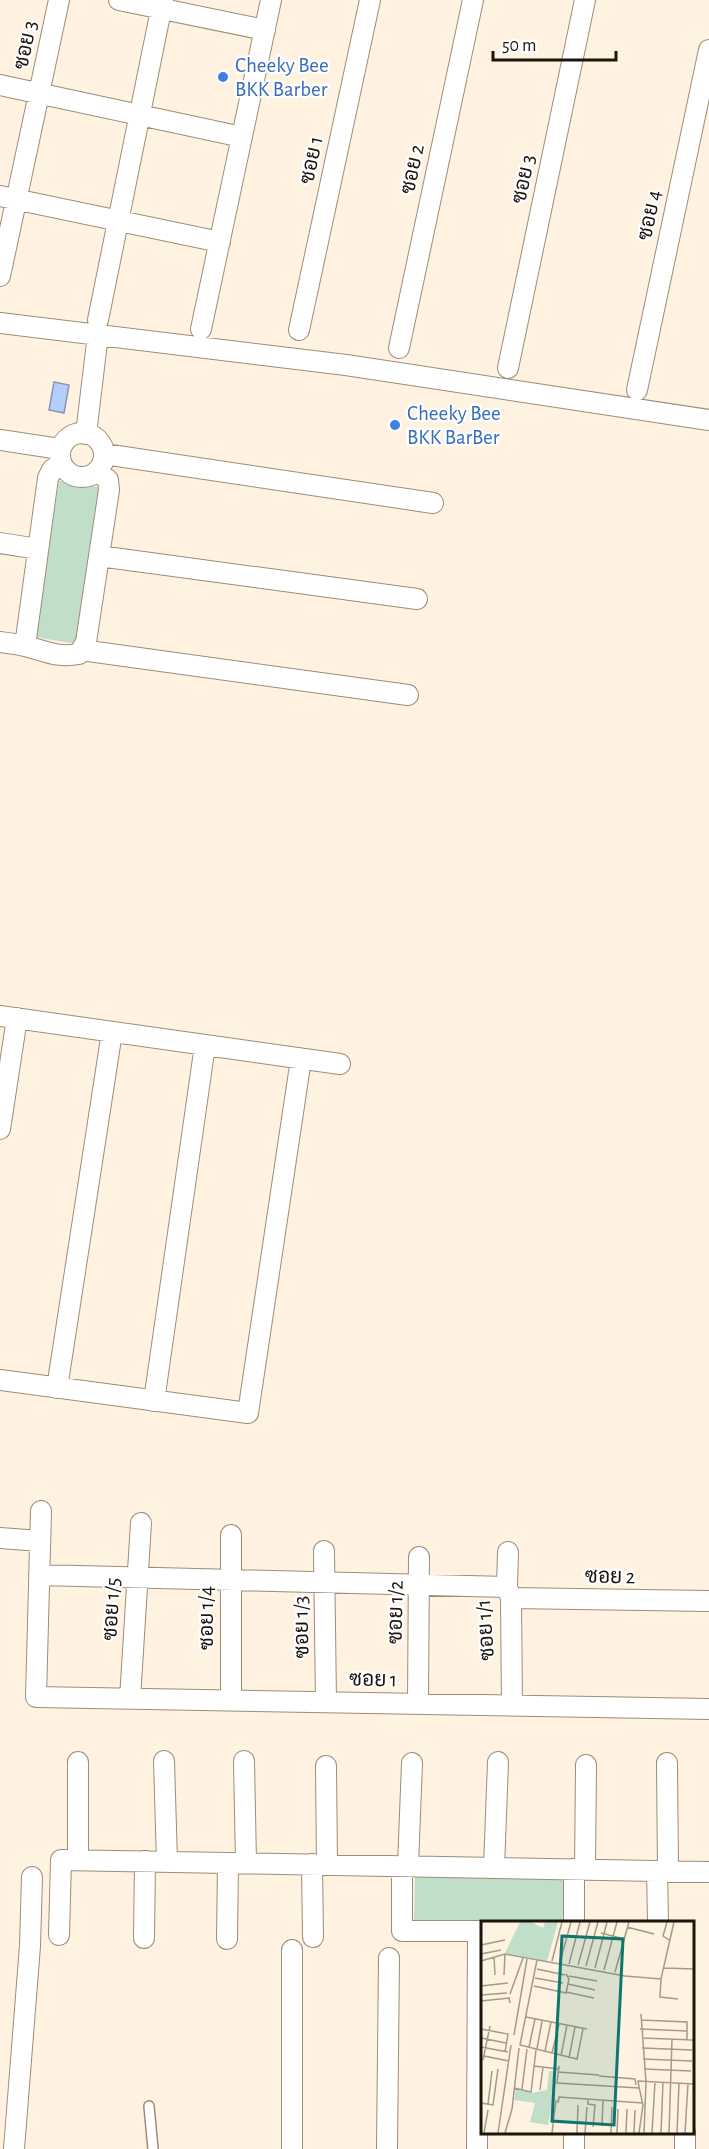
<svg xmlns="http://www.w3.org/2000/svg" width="709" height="2149" viewBox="0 0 709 2149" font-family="'Alegreya Sans',Sarabun,sans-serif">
  <rect width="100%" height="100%" fill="#fff2e0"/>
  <path fill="#c0dec8" d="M 59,481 L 99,487 L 76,644 L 35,637 Z
    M 415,1874 L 566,1878 L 565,1922 L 414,1920 Z"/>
  <path fill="#b4cefd" stroke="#8696b5" stroke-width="1.5" d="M 54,382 L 69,385 L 64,413 L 49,410 Z"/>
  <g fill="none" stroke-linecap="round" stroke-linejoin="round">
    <g stroke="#9c8d78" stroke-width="12">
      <path id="lane" d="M 149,2106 L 153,2149"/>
    </g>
    <g stroke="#9c8d78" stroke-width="22">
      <path id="street" d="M 119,0 L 265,30
        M 0,85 L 242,137
        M 0,196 L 220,242
        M 0,276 L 59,0
        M 98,320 L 163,0
        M 0,323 L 346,365 L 709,420
        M 201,329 L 271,0
        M 299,330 L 370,0
        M 399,348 L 473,0
        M 508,368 L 585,0
        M 637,390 L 709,50
        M60 455a22 22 0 1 1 44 0a22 22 0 1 1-44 0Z
        M 86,434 L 98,334
        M 0,440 L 60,449
        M 104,454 L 433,503
        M 0,543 L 38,549
        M 99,556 L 417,599
        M 0,642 C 8,643 17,644 25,646 C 46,651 56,658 79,654 L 86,642 L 109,490 L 108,480 L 97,471
        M 25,646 L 48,478 L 52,470 L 61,463
        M 81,650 L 408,695
        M 0,1016 L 340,1064
        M 0,1129 L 17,1018
        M 0,1380 L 248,1413 L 301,1059
        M 57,1388 L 112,1032
        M 154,1401 L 205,1045
        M 41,1511 L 36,1697 L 709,1709
        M 0,1538 L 40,1541
        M 324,1551 L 326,1702
        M 508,1552 L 507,1587 L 511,1598 L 512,1705
        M 39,1575 L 507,1587
        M 511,1598 L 709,1601
        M 130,1699 L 141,1523
        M 231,1700 L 231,1535
        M 418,1703 L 419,1557
        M 164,1761 L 167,1862
        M 244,1761 L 246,1863
        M 78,1762 L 78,1860
        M 667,1763 L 668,1871
        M 326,1766 L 327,1865
        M 312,1864 L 313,1937
        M 402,1866 L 402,1931 L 478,1931 L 477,2149
        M 408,1866 L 412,1763
        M 494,1868 L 498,1762
        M 585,1870 L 586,1765
        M 657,1871 L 658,1922
        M 574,1922 L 574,1869
        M 59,1935 L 61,1860 L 709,1872
        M 144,1938 L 145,1861
        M 227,1939 L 228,1863
        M 292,1950 L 292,2149
        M 574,2132 L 574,2149
        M 14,2149 L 30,1946 L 32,1877
        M 387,2149 L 389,1958
        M 685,2149 L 685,2132"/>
    </g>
    <use href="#lane" stroke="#fff" stroke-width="9"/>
    <use href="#street" stroke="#fff" stroke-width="20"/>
  </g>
  <g fill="#3f7fe0" stroke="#fff" stroke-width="2">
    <circle cx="223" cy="77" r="6"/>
    <circle cx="395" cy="425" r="6"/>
  </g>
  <g text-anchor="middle" stroke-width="4.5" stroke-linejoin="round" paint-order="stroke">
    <g font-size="21" fill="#1b150d" stroke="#fff">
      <text transform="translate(25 45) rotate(-78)" y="7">ซอย 3</text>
      <text transform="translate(311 160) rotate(-78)" y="7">ซอย 1</text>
      <text transform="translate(412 169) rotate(-78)" y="7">ซอย 2</text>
      <text transform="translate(523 179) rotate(-78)" y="7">ซอย 3</text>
      <text transform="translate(649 215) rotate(-78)" y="7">ซอย 4</text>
      <text transform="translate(610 1576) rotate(1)" y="7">ซอย 2</text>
      <text transform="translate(111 1609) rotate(-87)" y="7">ซอย 1/5</text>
      <text transform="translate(395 1612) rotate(-89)" y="7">ซอย 1/2</text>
      <text transform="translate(206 1618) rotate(-90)" y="7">ซอย 1/4</text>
      <text transform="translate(301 1627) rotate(-91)" y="7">ซอย 1/3</text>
      <text transform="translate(485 1630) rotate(-94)" y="7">ซอย 1/1</text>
      <text transform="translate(373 1679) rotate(1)" y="7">ซอย 1</text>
    </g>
    <g font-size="21" fill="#366cbe" stroke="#fff" text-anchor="start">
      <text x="235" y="72">Cheeky Bee<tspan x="235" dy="24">BKK Barber</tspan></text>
      <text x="407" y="420">Cheeky Bee<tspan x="407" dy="24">BKK BarBer</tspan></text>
    </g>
  </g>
  <g transform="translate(481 1921)">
    <rect width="213" height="213" fill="#fff2e0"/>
    <path d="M 39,1 L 50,1 L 62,7 L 64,1 L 77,1 L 66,40 L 24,32 ZM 68,150 L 72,150 L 74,166 L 67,204 L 49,201 L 54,182 L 33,179 L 35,168 L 51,172 L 66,169 Z" fill="#c0dec8"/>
    <path fill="none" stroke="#a49a8c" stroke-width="1.5" d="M 186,1 L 182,15 L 188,19M 146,6 L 173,13M 120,12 L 143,18M 0,24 L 24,19M 0,33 L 20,29M 13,36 L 14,54M 56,39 L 39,124 L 96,138 L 102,108M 0,40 L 24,33 L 144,55 L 180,58 L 193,1M 71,40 L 81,1M 79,41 L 90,1M 88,43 L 99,1M 97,44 L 109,1M 105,45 L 117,1M 114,47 L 126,1M 183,47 L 213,48M 56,48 L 84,54M 123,49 L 136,1M 134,51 L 148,1M 23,54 L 24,33M 88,55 L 116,60M 54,57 L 82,62M 180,58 L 179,76 L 197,78M 87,63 L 114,69M 0,65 L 27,62M 53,65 L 85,72 L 88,58 L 85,53 L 87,56M 85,71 L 113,77M 29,73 L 42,37M 0,74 L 26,72M 0,80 L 28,77 L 29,82M 160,93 L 165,161 L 163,212M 45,96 L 106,108M 160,99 L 206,101 L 206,119M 0,108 L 27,113 L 24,131M 159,108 L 206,110M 33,114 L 46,38M 0,117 L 25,122M 161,117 L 213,119M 0,126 L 27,131M 48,126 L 54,98M 161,127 L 211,129M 56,128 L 61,100M 64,130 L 70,101M 71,132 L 78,103M 3,135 L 28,140M 80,135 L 86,104M 88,137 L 94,106M 162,138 L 211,140M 2,139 L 9,105M 53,145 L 78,148M 78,145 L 76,162 L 158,167M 163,148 L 210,150M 77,151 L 118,154M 118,155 L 154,158 L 155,164M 158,166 L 157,160 L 213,163M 33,167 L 50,171 L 55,129M 41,168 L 46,128M 59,169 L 62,146M 107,178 L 107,183 L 114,184 L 112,206M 0,182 L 12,184 L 17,148M 77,182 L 78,176 L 162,182M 7,183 L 11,150M 121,205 L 122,179M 3,212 L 7,189M 17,212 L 30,124M 24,212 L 31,188 L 38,127M 71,212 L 75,179M 96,212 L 97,184M 104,212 L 106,186M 130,212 L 131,186M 136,212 L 137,188M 145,212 L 146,188M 153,212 L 154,189M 158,212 L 162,184 L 158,166M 171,212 L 174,161M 180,212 L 182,161M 188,212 L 191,118M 196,212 L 198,162M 204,212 L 207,162"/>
    <path fill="#0f766e" fill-opacity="0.15" stroke="#0f766e" stroke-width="3" d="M 81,15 L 142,18 L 133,204 L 71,200 Z"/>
    <rect width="213" height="213" fill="none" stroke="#1b150d" stroke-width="3"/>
  </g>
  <path d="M493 51v9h123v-9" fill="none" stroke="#1b150d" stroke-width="3"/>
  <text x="502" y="51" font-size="18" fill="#1b150d" stroke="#ffffff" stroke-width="4.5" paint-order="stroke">50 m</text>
</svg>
